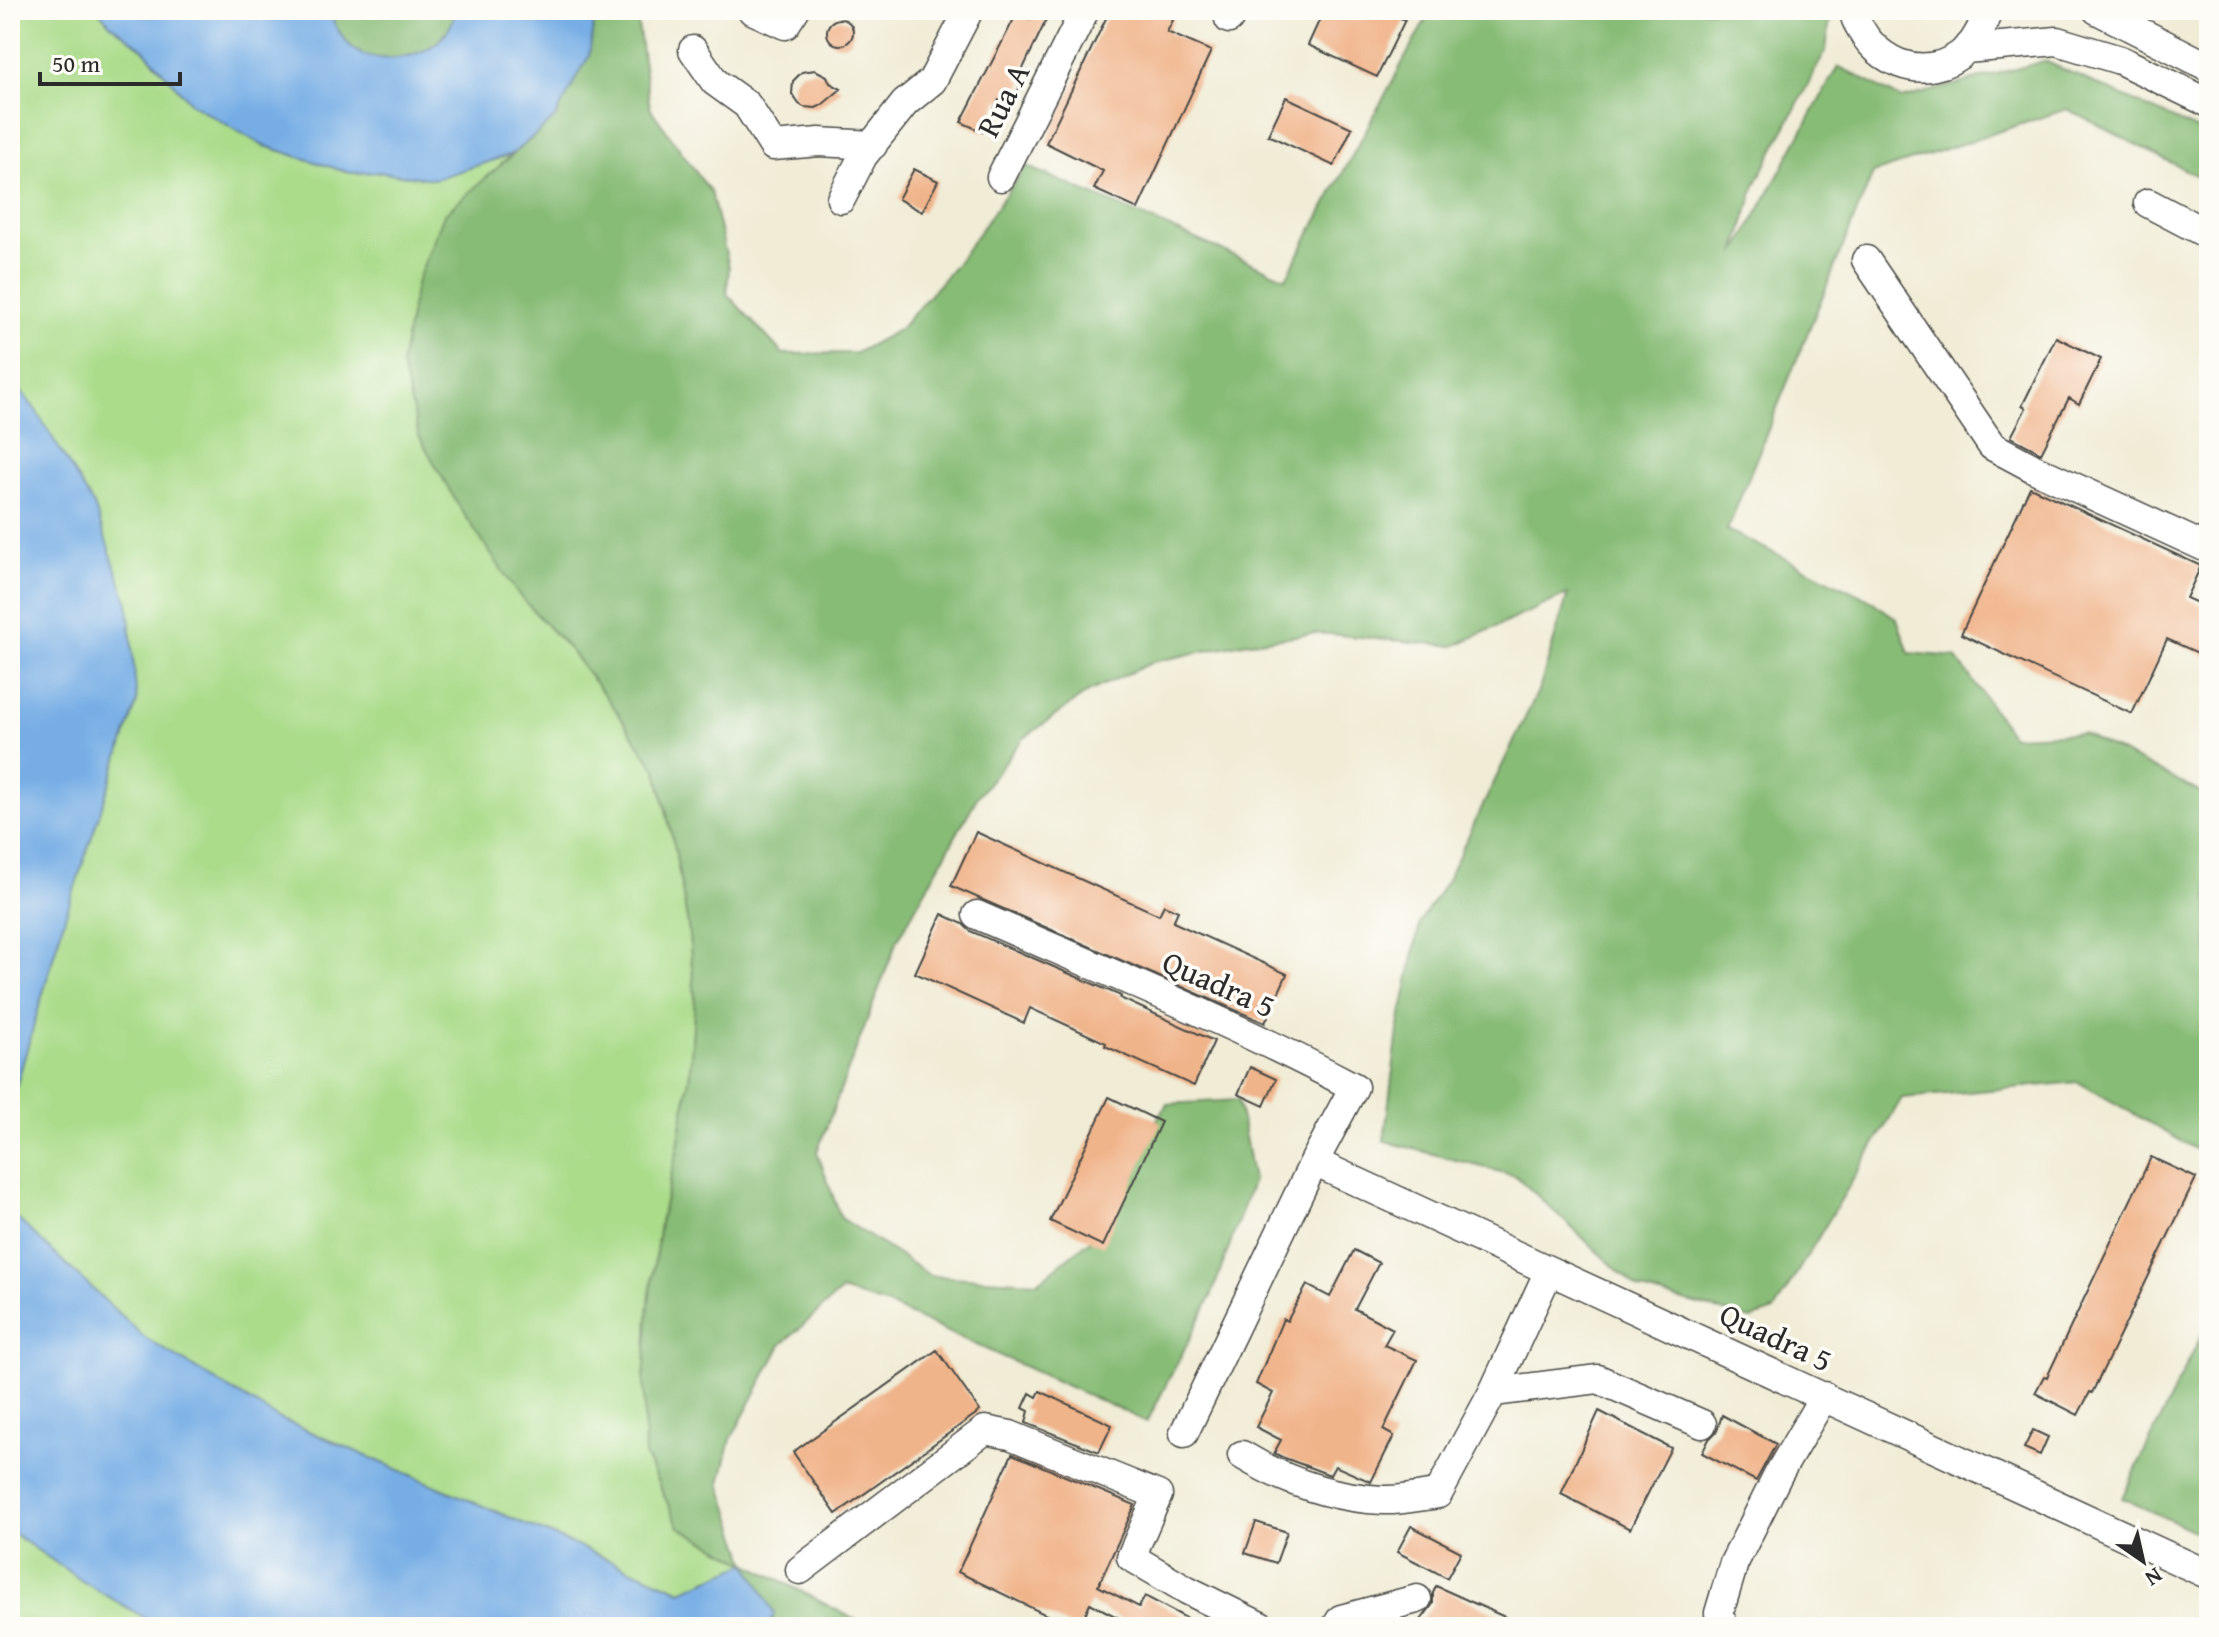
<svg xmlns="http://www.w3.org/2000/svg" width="2219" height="1637" viewBox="0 0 2219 1637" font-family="'Gentium Book Plus',serif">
  <rect width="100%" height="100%" fill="#fdfcf7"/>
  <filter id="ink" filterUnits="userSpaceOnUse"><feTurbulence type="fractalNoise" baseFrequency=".0125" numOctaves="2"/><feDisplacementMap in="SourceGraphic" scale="16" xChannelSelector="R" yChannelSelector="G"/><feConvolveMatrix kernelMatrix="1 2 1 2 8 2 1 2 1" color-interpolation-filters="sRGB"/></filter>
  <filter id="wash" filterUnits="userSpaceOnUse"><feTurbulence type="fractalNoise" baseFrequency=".006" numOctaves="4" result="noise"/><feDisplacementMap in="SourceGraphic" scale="32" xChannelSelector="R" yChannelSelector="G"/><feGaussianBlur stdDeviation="1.8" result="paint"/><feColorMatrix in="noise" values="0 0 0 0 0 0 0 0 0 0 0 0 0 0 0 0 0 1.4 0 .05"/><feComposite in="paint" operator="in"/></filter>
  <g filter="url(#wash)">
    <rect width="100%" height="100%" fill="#f0ecd6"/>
    <path fill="#aadc8a" stroke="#6a845a" stroke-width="2" d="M 10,10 L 98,10 L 110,24 L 143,49 L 192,104 L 262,145 L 350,173 L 377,172 L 435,179 L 512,154 L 500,165 L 517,593 L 570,650 L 616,710 L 657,771 L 675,849 L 688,925 L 695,998 L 690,1072 L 678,1147 L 660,1223 L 649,1303 L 644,1382 L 645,1455 L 679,1527 L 747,1563 L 682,1591 L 278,1418 L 145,1338 L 10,1212 L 10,1108 L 63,923 L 37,412 L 10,376 Z
      M 10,1531 L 85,1583 L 154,1623 L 190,1627 L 10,1627 Z"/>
    <path fill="#87bc76" stroke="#597450" stroke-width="2" d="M 328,10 L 455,10 C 451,49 402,65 367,56 C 348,52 335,26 328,10 Z
      M 596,10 L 636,10 L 650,108 L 711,193 L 729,267 L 727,294 L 783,354 L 856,353 L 900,329 L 954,267 L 1026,166 L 1286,278 L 1431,10 L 1831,10 L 1826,50 L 1755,185 L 1735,254 L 1838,66 L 1901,99 L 2045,61 L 2209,135 L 2209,182 L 2067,109 L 1873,173 L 1727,530 L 1870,600 L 1897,619 L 1909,653 L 1956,657 L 2012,736 L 2082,733 L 2208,796 L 2209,1157 L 2078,1082 L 1902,1098 L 1774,1311 L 1751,1319 L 1638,1289 L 1516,1176 L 1384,1141 L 1398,1031 L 1420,922 L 1447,880 L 1540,687 L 1568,594 L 1454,646 L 1318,633 L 1243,643 L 1153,662 L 1088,692 L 1023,739 L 978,796 L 897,941 L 817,1152 L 841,1218 L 931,1276 L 1038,1282 L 1095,1236 L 1118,1180 L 1167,1104 L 1238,1100 L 1253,1180 L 1211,1297 L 1147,1422 L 888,1305 L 841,1291 L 781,1345 L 731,1439 L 720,1483 L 747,1563 L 869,1627 L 770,1627 L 774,1613 L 747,1563 L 679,1527 L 645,1455 L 644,1382 L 649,1303 L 660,1223 L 678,1147 L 690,1072 L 695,998 L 688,925 L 675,849 L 657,771 L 616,710 L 570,650 L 517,593 L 458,505 L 419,436 L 401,364 L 416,284 L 444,214 L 554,119 L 588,56 Z
      M 2209,1319 L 2209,1538 L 2122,1498 Z"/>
    <path fill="#76ade5" stroke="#506c88" stroke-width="2" d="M 98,10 L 328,10 C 335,26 348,52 367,56 C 402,65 451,49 455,10 L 596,10 L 589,56 L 554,119 L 512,154 L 435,179 L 377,172 L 350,173 L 262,145 L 192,104 L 143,49 L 110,24 Z
      M 10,376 L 37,412 L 94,506 L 128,603 L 137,702 L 63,923 L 10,1108 Z
      M 10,1212 L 145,1338 L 278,1418 L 681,1591 L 747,1563 L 774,1613 L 770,1627 L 190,1627 L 154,1623 L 85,1583 L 10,1531 Z"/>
    <g id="blocks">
      <path fill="#f0b48a" d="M 1034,10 L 1051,10 L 1018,79 L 1023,81 L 1011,105 L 999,100 L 983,132 L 961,122 L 1017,13 L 1030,19 Z
        M 1110,10 L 1178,10 L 1167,32 L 1211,51 L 1138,209 L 1094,189 L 1103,171 L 1046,143 Z
        M 1324,10 L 1384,10 L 1405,20 L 1377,77 L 1308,45 Z
        M827 32a13 13 0 1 1 26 0a13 13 0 1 1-26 0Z
        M 815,70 L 827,76 L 830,83 L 841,89 L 822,105 L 816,108 L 804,107 L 799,104 L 792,94 L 793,81 L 802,72 Z
        M 1286,97 L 1352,128 L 1334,166 L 1268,135 Z
        M 914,169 L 938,181 L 922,212 L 898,199 Z
        M 2056,337 L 2101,359 L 2079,404 L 2069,398 L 2041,453 L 2011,437 L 2026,408 L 2022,406 Z
        M 2030,487 L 2201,566 L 2186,598 L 2209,608 L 2209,658 L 2167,639 L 2132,714 L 1961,634 Z
        M 976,832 L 1159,915 L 1164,905 L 1178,911 L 1173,922 L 1287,974 L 1265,1023 L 951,886 Z
        M 942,914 L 963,924 L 970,931 L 1105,989 L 1121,996 L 1120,998 L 1214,1041 L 1194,1086 L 1105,1046 L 1106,1043 L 1030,1008 L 1024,1023 L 915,973 Z
        M 1250,1067 L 1276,1079 L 1264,1106 L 1238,1094 Z
        M 1109,1097 L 1161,1122 L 1103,1246 L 1050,1221 Z
        M 2151,1157 L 2196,1178 L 2092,1393 L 2090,1392 L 2078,1415 L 2035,1393 L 2044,1376 L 2047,1377 Z
        M 1354,1250 L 1379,1263 L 1355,1309 L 1393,1329 L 1384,1345 L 1417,1360 L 1383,1430 L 1394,1436 L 1371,1482 L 1335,1466 L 1330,1475 L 1282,1457 L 1274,1453 L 1281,1440 L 1256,1427 L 1273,1393 L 1256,1384 L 1283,1319 L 1287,1321 L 1307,1285 L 1330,1297 Z
        M 937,1350 L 980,1411 L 836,1514 L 793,1452 Z
        M 1040,1391 L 1112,1425 L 1099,1452 L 1026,1423 L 1029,1411 L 1023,1408 L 1030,1393 L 1037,1397 Z
        M 1599,1411 L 1671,1448 L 1630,1529 L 1561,1494 Z
        M 1722,1415 L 1776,1444 L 1756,1481 L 1702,1453 L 1709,1439 L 1717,1431 Z
        M 2033,1430 L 2048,1437 L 2040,1455 L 2024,1448 Z
        M 1012,1454 L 1135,1505 L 1098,1586 L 1139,1607 L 1145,1596 L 1203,1627 L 1136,1627 L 1090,1603 L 1080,1627 L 1071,1627 L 958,1572 Z
        M 1256,1522 L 1287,1532 L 1276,1563 L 1245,1553 Z
        M 1411,1526 L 1461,1552 L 1447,1578 L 1397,1552 Z
        M 1436,1586 L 1527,1627 L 1437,1627 L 1421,1620 L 1433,1604 L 1433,1593 Z"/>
    </g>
  </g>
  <g filter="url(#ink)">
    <use href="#blocks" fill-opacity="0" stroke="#494845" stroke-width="2"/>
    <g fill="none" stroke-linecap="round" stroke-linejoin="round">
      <g stroke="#494845" stroke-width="31">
        <path id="minor" d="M 752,10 L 785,25 L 795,10
          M 1853,10 C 1866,61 1925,88 1967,49 C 1978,38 1983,25 1988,10
          M 2097,10 L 2209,67
          M 1229,19 L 1234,10
          M 1966,49 L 2057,41 L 2120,60 L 2209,103
          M 693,50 L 715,82 L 747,105 L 773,146 L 819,142 L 873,145
          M 1001,177 L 1085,10
          M 841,199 L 863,156 L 905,103 L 932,81 L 969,10
          M 2148,203 L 2209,235
          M 1866,260 L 1992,446 L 2035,469 L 2209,549
          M 977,915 C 1103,970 1232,1022 1354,1087 L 1314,1162 L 1184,1433
          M 1314,1162 L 2209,1575
          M 1493,1392 L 1598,1379 L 1702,1424
          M 1242,1455 C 1285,1481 1332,1498 1383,1500 C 1401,1501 1420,1496 1438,1494 L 1493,1392 L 1549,1271
          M 800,1570 L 985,1430 L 1010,1435 L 1158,1495 L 1131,1557 L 1187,1590 L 1262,1627
          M 1336,1627 L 1341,1619 L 1417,1599
          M 1724,1627 L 1719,1613 L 1734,1563 L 1779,1473 L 1824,1396"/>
      </g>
      <use href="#minor" stroke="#fff" stroke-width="28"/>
    </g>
  </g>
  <g text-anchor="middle" stroke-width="7" stroke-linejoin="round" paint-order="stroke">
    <g font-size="32" fill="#2b2b2b" stroke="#fdfcf7">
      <text transform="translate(1003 100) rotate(-63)" y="11">Rua A</text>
      <text transform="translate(1219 984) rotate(24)" y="11">Quadra 5</text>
      <text transform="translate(1776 1337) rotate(25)" y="11">Quadra 5</text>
    </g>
  </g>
  <rect width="2219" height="1637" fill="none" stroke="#fdfcf7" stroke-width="40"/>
  <g transform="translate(2143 1561) rotate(146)" stroke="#fdfcf7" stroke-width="6" paint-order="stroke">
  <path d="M0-6L14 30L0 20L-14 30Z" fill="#2b2b2b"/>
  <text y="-12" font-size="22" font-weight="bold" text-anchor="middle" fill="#2b2b2b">N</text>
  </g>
  <path d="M40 72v12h140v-12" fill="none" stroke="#2b2b2b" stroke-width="4"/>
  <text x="52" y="72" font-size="24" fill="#2b2b2b" stroke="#fdfcf7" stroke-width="6" paint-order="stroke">50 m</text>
</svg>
